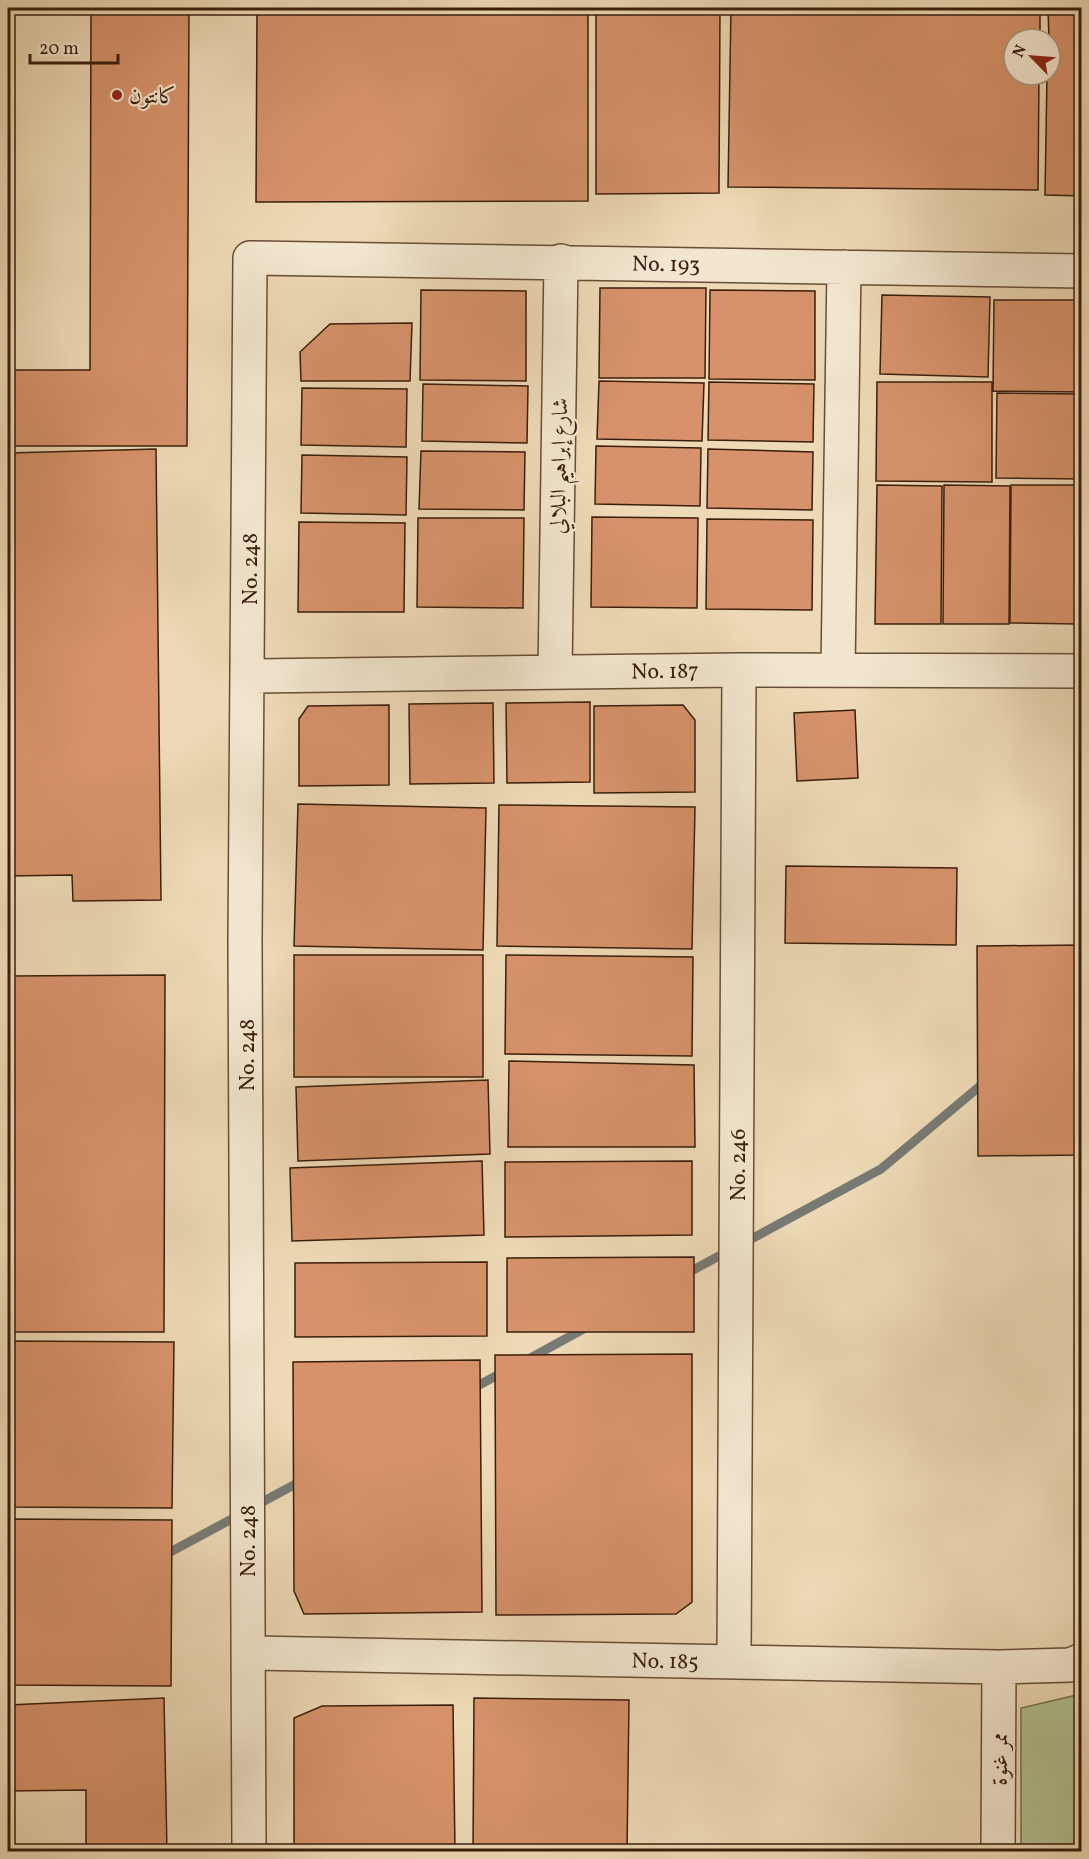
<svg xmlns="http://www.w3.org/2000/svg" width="1089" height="1859" viewBox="0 0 1089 1859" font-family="Vollkorn,Amiri,serif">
  <rect width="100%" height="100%" fill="#edd9b5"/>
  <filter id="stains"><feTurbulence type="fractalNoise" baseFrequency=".00333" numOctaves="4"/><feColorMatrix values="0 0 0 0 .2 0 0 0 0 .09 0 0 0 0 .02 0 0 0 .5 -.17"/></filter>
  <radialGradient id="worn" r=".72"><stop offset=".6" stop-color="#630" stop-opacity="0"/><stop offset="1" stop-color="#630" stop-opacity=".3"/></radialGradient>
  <path fill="#b2c092" stroke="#766f4e" stroke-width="1.5" d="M 1081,1694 L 1081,1851 L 1021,1851 L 1021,1708 Z"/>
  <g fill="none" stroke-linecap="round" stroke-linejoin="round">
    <path stroke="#777a74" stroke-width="9" d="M 742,1244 L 881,1169 L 986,1081
      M 684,1275 L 730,1250
      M 525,1361 L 587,1327
      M 470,1390 L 505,1371
      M 253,1507 L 305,1479
      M 161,1557 L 241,1514"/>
  </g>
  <path fill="#d7926b" stroke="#3a1e0b" stroke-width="1.5" d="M 91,8 L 189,8 L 187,446 L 8,446 L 8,370 L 90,370 Z
    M 257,8 L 588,8 L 588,201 L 256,202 Z
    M 596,8 L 720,8 L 719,193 L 596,194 Z
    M 731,8 L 1040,8 L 1040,39 L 1014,39 L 1014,75 L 1039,75 L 1038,190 L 728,187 Z
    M 1048,8 L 1082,8 L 1082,196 L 1045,195 L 1047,75 L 1050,75 Z
    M 600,288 L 706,288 L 705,378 L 599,378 Z
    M 421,290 L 526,291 L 526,381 L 420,380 Z
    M 710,290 L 815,291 L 815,380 L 709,379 Z
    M 882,295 L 990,297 L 988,377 L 880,374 Z
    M 994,300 L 1082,300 L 1082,392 L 993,391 Z
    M 412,323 L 410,381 L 301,381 L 300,352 L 330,324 Z
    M 599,381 L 704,383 L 702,441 L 597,439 Z
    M 709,382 L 814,384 L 813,442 L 708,440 Z
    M 877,382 L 992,382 L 992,482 L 876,481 Z
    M 423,384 L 528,386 L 527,443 L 422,441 Z
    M 302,388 L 407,389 L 406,447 L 301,445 Z
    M 997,393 L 1082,394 L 1082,479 L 996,478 Z
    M 596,446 L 701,448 L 700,506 L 595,504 Z
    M 156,449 L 161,900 L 73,901 L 72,875 L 8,876 L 8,453 Z
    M 708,449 L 813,452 L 812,510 L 707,508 Z
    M 421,451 L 525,452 L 524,510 L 419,509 Z
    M 302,455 L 407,457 L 406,515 L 301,513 Z
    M 877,485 L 942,486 L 941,624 L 875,624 Z
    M 944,485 L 1010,486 L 1009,624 L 943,624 Z
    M 1011,485 L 1077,485 L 1076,624 L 1010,623 Z
    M 1078,485 L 1082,485 L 1082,623 L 1077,623 Z
    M 592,517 L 698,518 L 697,608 L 591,607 Z
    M 418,518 L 524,518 L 523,608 L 417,607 Z
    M 707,519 L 813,520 L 812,610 L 706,609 Z
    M 299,522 L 405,523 L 404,612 L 298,612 Z
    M 590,702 L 590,782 L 507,783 L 506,703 Z
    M 493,703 L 494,783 L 410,784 L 409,704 Z
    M 389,705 L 389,785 L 299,786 L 299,719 L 308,706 Z
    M 683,705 L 695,720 L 695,792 L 594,793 L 594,706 Z
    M 855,710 L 858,778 L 797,781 L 794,713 Z
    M 298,804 L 486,808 L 483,950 L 294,946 Z
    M 499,805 L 695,807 L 692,949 L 497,946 Z
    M 786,866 L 957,868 L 956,945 L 785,943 Z
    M 1082,945 L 1082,1155 L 978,1156 L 977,946 Z
    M 294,955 L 483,955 L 483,1077 L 294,1077 Z
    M 506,955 L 693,957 L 692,1056 L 505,1054 Z
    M 165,975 L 164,1332 L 8,1332 L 8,976 Z
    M 509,1061 L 694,1065 L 695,1147 L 508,1147 Z
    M 488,1080 L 490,1154 L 298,1161 L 296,1087 Z
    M 482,1161 L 484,1235 L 292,1241 L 290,1168 Z
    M 692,1161 L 692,1235 L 505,1237 L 505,1162 Z
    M 694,1257 L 694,1332 L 507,1332 L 507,1258 Z
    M 487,1262 L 487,1336 L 295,1337 L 295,1263 Z
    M 8,1341 L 174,1342 L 172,1508 L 8,1507 Z
    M 692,1354 L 692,1602 L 676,1614 L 496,1615 L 495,1355 Z
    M 480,1360 L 482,1612 L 304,1614 L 294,1591 L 293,1362 Z
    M 8,1519 L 172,1520 L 171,1686 L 8,1685 Z
    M 164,1698 L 167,1852 L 86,1852 L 86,1790 L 8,1791 L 8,1705 Z
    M 474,1698 L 629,1700 L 627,1852 L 473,1852 Z
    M 453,1705 L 455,1852 L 294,1852 L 294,1718 L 322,1706 Z"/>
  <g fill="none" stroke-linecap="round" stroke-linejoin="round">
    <g stroke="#674d36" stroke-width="36">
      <path id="minor" d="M 838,670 L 844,267
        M 555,672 L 561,261
        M 249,676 L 739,670 L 1082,671
        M 248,1653 L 999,1667 L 1070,1665 L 1082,1660
        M 734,1661 L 739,670
        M 249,1852 L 245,942 L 250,258 L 1082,271
        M 998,1852 L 999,1667"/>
    </g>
    <use href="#minor" stroke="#f3e6cf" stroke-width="33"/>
  </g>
  <circle fill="#8f2418" stroke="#f3e6cf" stroke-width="2" cx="117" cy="95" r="6"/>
  <g text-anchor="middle" stroke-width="4.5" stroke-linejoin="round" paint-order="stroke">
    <g font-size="22" fill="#3a1e0b" stroke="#f3e6cf" text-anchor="start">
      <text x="129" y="103">كانتون</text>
    </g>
    <g font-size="22" fill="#3a1e0b" stroke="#f3e6cf">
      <text transform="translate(666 263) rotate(1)" y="8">No. 193</text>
      <text transform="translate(558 466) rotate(-89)" y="8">شارع إبراهيم البلالي</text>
      <text transform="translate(249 569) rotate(-90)" y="8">No. 248</text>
      <text transform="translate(665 670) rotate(-1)" y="8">No. 187</text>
      <text transform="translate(246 1055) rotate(-90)" y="8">No. 248</text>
      <text transform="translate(737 1165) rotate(-90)" y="8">No. 246</text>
      <text transform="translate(247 1541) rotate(-90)" y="8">No. 248</text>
      <text transform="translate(665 1660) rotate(1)" y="8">No. 185</text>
      <text transform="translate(999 1759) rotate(-90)" y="8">ممر غنوة</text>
    </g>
  </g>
  <rect width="1089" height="1859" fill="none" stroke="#edd9b5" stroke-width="30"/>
  <rect x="9" y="9" width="1071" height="1841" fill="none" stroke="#3a1e0b" stroke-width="3"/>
  <rect x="15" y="15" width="1059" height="1829" fill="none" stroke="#3a1e0b" stroke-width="1.5"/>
  <g transform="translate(1032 57) rotate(295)"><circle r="28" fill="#f3e6cf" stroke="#a99681" stroke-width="1.5"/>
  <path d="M0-4.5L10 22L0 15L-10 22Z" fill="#8f2418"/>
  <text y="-9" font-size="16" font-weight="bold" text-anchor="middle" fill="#3a1e0b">N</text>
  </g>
  <path d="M30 54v9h88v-9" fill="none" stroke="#3a1e0b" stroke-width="3"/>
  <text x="39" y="54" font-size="18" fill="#3a1e0b" stroke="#f3e6cf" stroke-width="4.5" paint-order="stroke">20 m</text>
  <rect width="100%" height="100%" filter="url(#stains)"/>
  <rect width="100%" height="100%" fill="url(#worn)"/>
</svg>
